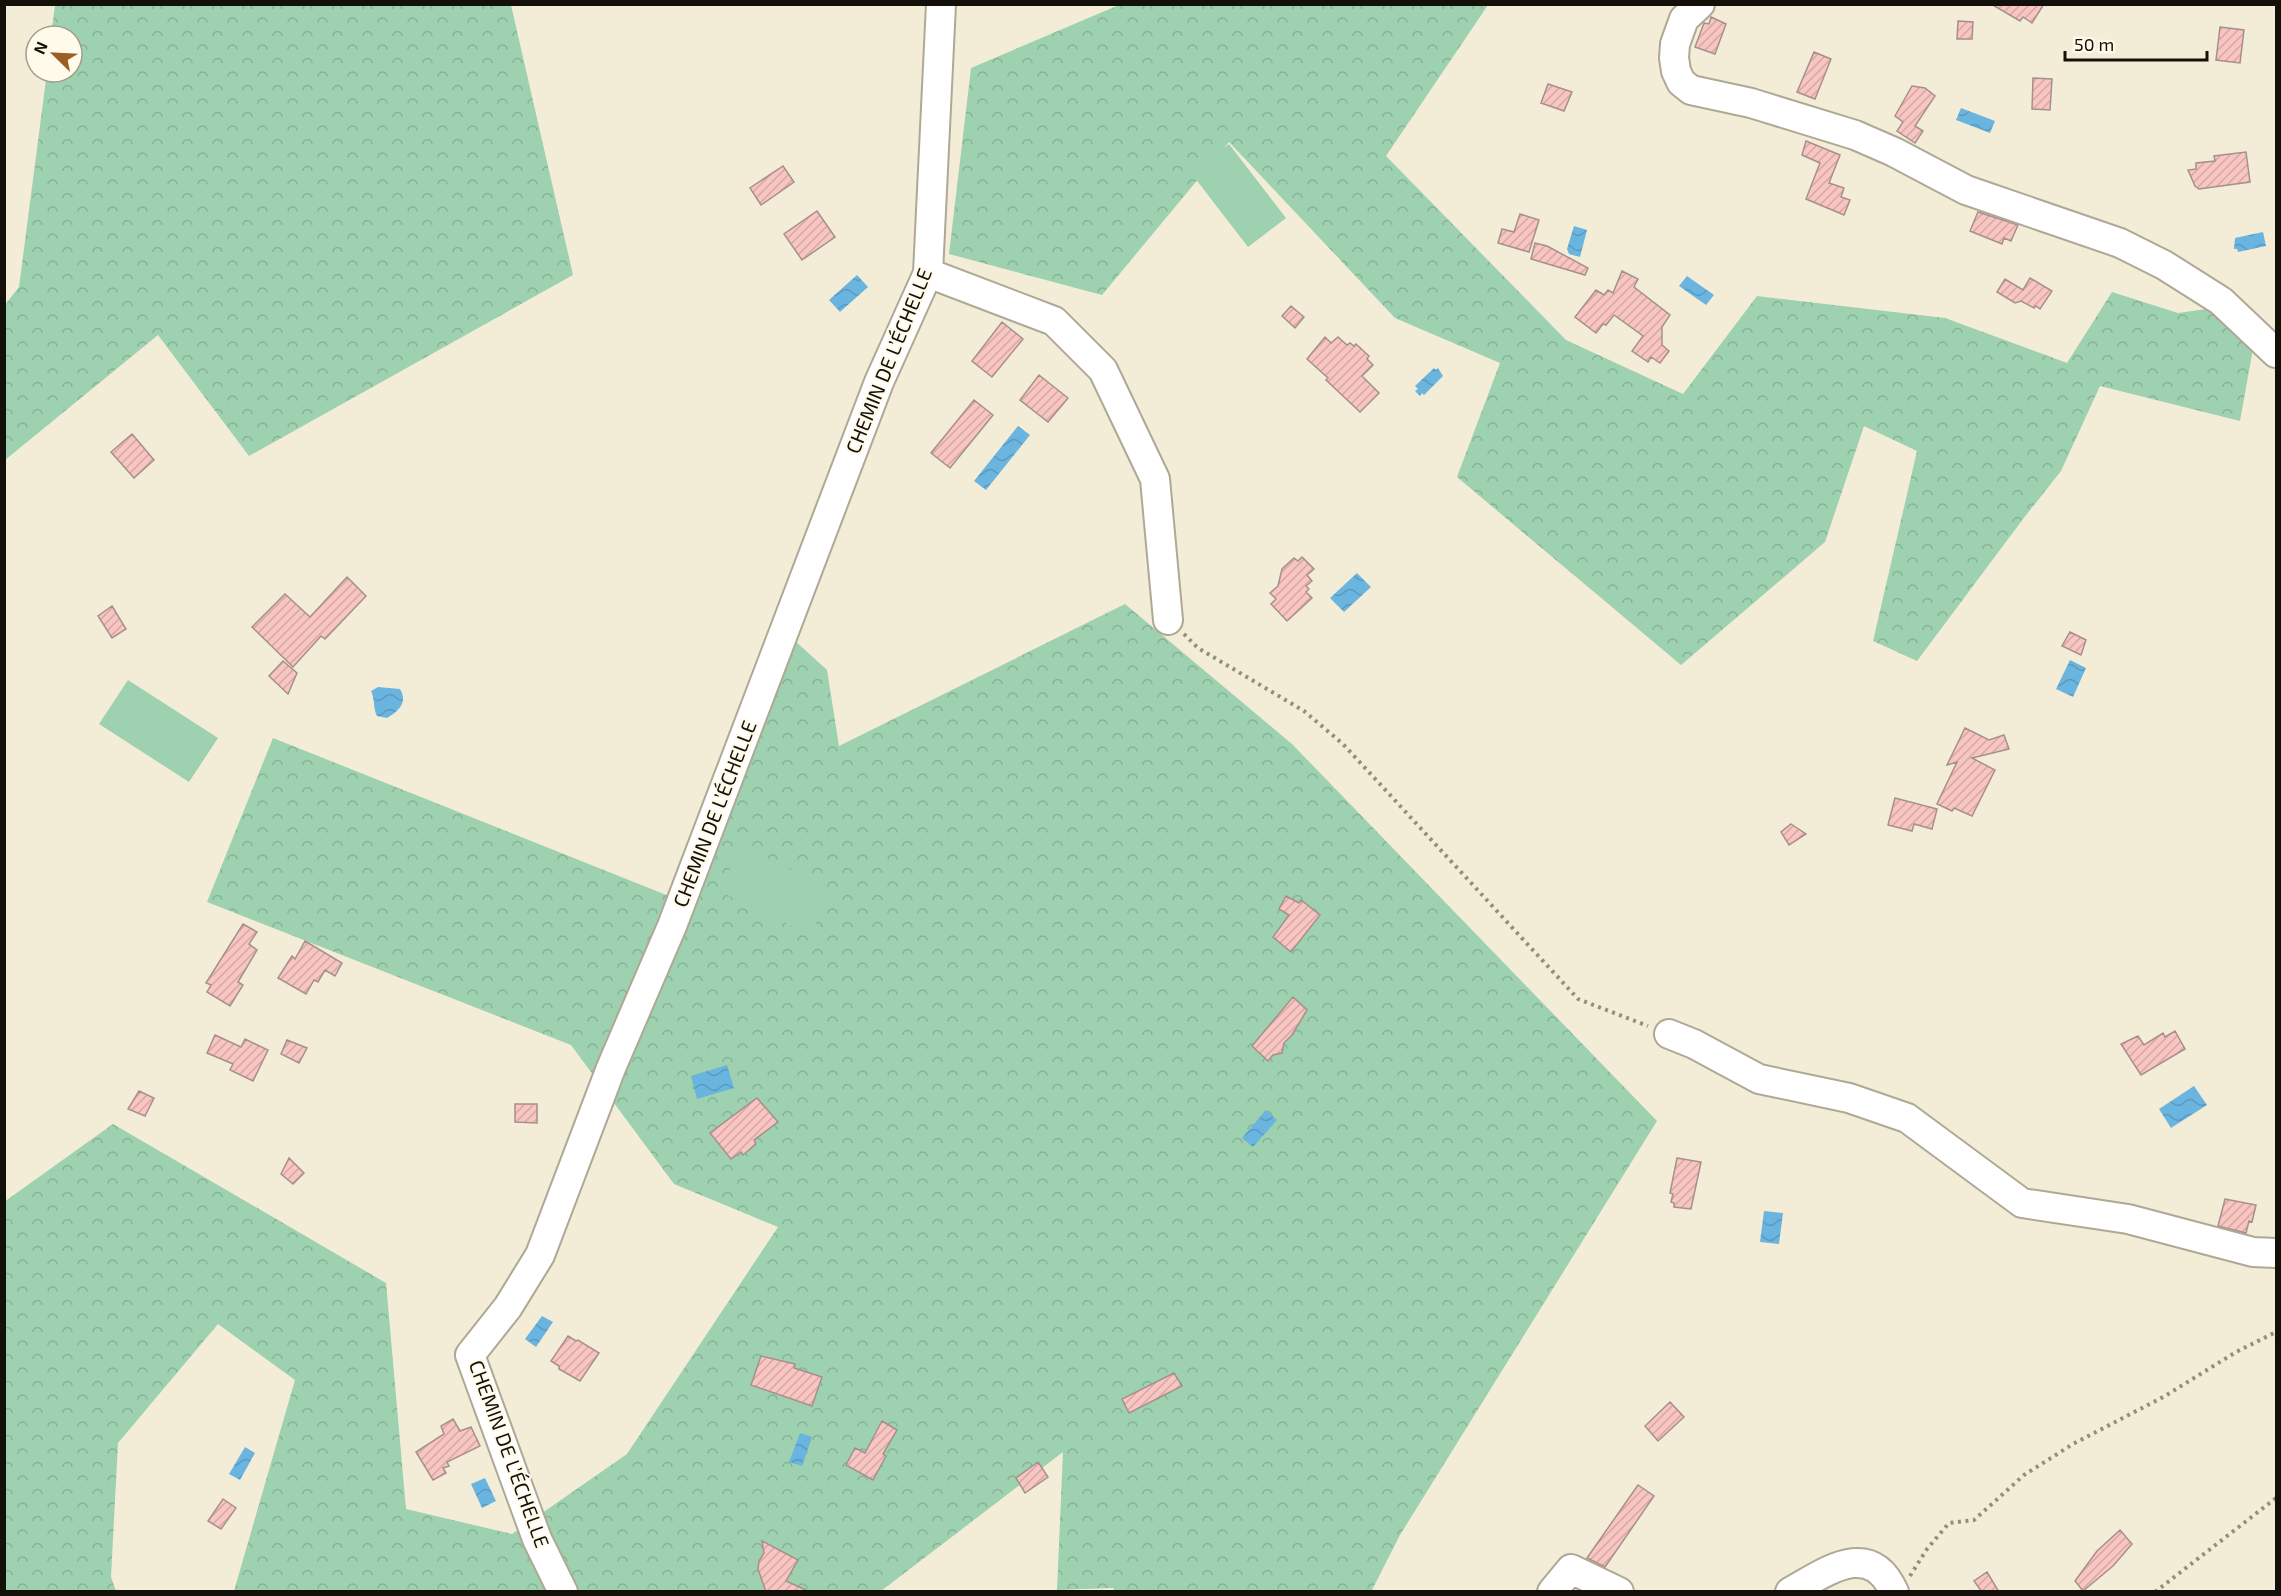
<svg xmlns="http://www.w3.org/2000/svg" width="2281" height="1596" viewBox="0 0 2281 1596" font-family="'Exo 2',sans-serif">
  <defs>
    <pattern id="forest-crowns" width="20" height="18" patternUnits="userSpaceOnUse" patternTransform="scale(1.5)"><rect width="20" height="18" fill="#9dd1b0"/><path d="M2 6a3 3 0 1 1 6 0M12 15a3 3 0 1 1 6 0" fill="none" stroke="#86b296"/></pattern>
    <pattern id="water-waves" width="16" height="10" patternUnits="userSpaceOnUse" patternTransform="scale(1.5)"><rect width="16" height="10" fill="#6ab4e0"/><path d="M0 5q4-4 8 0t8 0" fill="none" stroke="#5b9abf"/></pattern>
    <pattern id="building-hatch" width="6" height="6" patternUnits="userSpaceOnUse" patternTransform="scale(1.5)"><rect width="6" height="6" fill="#f8c5c1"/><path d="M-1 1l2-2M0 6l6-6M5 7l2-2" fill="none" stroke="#d4a8a4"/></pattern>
  </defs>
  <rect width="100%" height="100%" fill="#f3edd8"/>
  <path fill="url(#forest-crowns)" d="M 55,5 L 511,5 L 573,275 L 249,456 L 158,335 L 5,460 L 4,306 L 19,287 L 47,72 L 72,72 L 72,36 L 51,36 Z
    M 1119,5 L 1488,5 L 1386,156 L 1566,340 L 1683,394 L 1757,296 L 1945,318 L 2067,363 L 2112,292 L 2178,313 L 2206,309 L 2254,343 L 2240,421 L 2100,386 L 2061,471 L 2023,519 L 1917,661 L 1873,641 L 1917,451 L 1864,426 L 1825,542 L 1681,665 L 1457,477 L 1500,363 L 1395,318 L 1229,142 L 1102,295 L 949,254 L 971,68 Z
    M 1125,604 L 1292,744 L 1657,1121 L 1400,1535 L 1371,1592 L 1116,1592 L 1113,1588 L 1057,1590 L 1063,1452 L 881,1591 L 234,1591 L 295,1380 L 218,1324 L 118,1443 L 111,1577 L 116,1591 L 5,1591 L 4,1202 L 113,1124 L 386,1283 L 406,1509 L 512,1534 L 627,1454 L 778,1227 L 674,1184 L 571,1045 L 207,902 L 273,738 L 679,900 L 782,629 L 827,670 L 839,746 Z"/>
  <path fill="#9dd1b0" d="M 1229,144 L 1286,218 L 1248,247 L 1191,173 Z
    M 128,680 L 218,738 L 189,782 L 99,724 Z
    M 741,846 L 832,889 L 810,935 L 719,891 Z"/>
  <path fill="url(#water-waves)" d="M 1961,108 L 1995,121 L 1990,133 L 1956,120 Z
    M 1574,226 L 1587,230 L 1580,257 L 1569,254 L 1567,249 Z
    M 2263,232 L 2266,246 L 2238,252 L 2237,249 L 2234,249 L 2235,238 Z
    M 857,275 L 868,287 L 840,312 L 829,300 Z
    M 1687,276 L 1714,295 L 1706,305 L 1679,286 Z
    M 1434,368 L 1436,370 L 1438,368 L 1443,376 L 1424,395 L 1422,393 L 1420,396 L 1415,391 L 1418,389 L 1415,386 Z
    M 1018,426 L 1030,435 L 986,490 L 974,481 Z
    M 1357,573 L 1371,587 L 1344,612 L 1330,598 Z
    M 2070,660 L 2086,668 L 2073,697 L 2056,689 Z
    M 378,687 L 400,689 C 408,702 399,711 387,718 L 377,716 C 373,708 375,699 371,691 Z
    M 727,1065 L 734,1088 L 697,1099 L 691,1076 Z
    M 2194,1086 L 2207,1105 L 2171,1128 L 2159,1109 Z
    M 1266,1110 L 1277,1120 L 1253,1147 L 1242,1138 Z
    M 1764,1211 L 1783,1213 L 1779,1244 L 1760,1242 Z
    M 542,1316 L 553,1322 L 536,1347 L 525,1339 Z
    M 800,1433 L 812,1437 L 802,1466 L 789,1462 Z
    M 245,1447 L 255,1453 L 240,1480 L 229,1474 Z
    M 485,1478 L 496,1501 L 482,1508 L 471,1484 Z"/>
  <path fill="url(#building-hatch)" stroke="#a68f8d" stroke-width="1.5" d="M 1991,4 L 2044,4 L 2032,23 L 2023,17 L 2020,21 Z
    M 1711,17 L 1726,24 L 1715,54 L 1695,47 L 1704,23 L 1709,24 Z
    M 1958,21 L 1973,22 L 1972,39 L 1957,39 Z
    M 2220,27 L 2244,30 L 2240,63 L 2216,60 Z
    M 1814,52 L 1831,59 L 1815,99 L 1797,92 Z
    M 2033,78 L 2052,79 L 2050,110 L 2032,109 Z
    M 1548,84 L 1572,92 L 1564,111 L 1541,103 Z
    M 1912,86 L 1925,88 L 1935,96 L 1915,126 L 1923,131 L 1915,143 L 1897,131 L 1903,122 L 1895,116 Z
    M 1806,141 L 1840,155 L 1829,183 L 1844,188 L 1841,197 L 1850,200 L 1844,215 L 1806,199 L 1820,163 L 1802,155 Z
    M 2246,152 L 2250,182 L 2199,189 L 2195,186 L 2188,170 L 2196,169 L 2196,163 L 2215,161 L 2214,156 Z
    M 783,166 L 794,182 L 761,205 L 750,188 Z
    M 817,211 L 835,237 L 802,260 L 784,234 Z
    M 1978,212 L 2018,225 L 2011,241 L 2004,238 L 2002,244 L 1970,231 Z
    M 1520,214 L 1539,220 L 1529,252 L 1498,243 L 1502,229 L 1514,232 Z
    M 1535,243 L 1547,246 L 1588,268 L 1585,275 L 1531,259 Z
    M 1622,271 L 1638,279 L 1634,287 L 1670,315 L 1662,327 L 1662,345 L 1669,351 L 1660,363 L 1651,357 L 1648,362 L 1632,351 L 1643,336 L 1614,315 L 1606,325 L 1603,324 L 1596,333 L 1575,317 L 1596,290 L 1604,295 L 1608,290 L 1613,293 Z
    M 2030,278 L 2052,291 L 2040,309 L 2036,306 L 2034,308 L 2021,301 L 2015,303 L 1997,292 L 2005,279 L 2023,290 Z
    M 1291,306 L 1304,317 L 1295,328 L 1282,316 Z
    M 1002,322 L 1023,339 L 992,377 L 972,361 Z
    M 1325,337 L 1331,343 L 1338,337 L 1347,345 L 1350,343 L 1354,346 L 1356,344 L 1369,356 L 1367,359 L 1373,365 L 1362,376 L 1379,393 L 1360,412 L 1326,380 L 1328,378 L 1307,359 Z
    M 1039,375 L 1068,398 L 1048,422 L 1020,400 Z
    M 974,400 L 993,415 L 950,468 L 931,453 Z
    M 132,434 L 154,460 L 134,478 L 111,452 Z
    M 1302,557 L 1314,569 L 1307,575 L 1312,581 L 1306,586 L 1309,589 L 1306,592 L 1312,598 L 1287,621 L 1271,604 L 1276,599 L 1270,593 L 1278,586 L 1282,569 L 1294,558 L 1298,561 Z
    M 347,577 L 366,596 L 325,639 L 321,636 L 293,667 L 252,627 L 285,594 L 310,617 Z
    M 112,606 L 126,629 L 112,638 L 98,616 Z
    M 2070,632 L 2086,640 L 2081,655 L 2062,646 Z
    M 283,661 L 297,673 L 288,694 L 269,676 Z
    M 1965,728 L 1989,740 L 2004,735 L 2009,749 L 1972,758 L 1995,770 L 1972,816 L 1954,808 L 1952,811 L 1937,804 L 1957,762 L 1947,765 Z
    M 1895,798 L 1937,809 L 1932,829 L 1914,824 L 1912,831 L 1888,825 Z
    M 1791,824 L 1806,834 L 1789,845 L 1781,832 Z
    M 1286,896 L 1299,903 L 1301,900 L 1320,915 L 1291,952 L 1273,937 L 1289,915 L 1279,909 Z
    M 243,924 L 257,932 L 249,944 L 257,950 L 238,982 L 243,985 L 230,1006 L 207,992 L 211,985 L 206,983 Z
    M 305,941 L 342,963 L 335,976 L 325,970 L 318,982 L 314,980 L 306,994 L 278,978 L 292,956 L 295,959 Z
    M 1293,997 L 1307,1010 L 1292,1035 L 1284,1043 L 1282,1053 L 1273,1055 L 1268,1061 L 1252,1046 Z
    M 2175,1031 L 2185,1049 L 2141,1075 L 2121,1044 L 2138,1036 L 2144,1045 L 2163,1033 L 2165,1037 Z
    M 215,1035 L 241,1047 L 245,1039 L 268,1050 L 253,1081 L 230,1070 L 233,1064 L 207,1053 Z
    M 287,1040 L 307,1048 L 299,1063 L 281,1054 Z
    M 139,1091 L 154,1098 L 145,1116 L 128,1109 Z
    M 757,1098 L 778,1122 L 754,1140 L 756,1144 L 743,1155 L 741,1152 L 731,1159 L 710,1133 Z
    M 515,1104 L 537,1104 L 537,1123 L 515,1122 Z
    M 289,1158 L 304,1173 L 293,1184 L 281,1174 Z
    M 1677,1158 L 1701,1162 L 1691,1209 L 1674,1207 L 1674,1203 L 1671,1202 L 1673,1194 L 1670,1193 Z
    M 2225,1199 L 2256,1205 L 2252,1222 L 2249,1221 L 2246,1233 L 2218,1226 Z
    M 568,1336 L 576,1341 L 578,1340 L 599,1353 L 580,1381 L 559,1369 L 559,1366 L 551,1361 Z
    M 761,1356 L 795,1364 L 794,1368 L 822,1377 L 812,1406 L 751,1385 Z
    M 1174,1373 L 1182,1386 L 1129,1413 L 1122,1399 Z
    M 1670,1402 L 1684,1417 L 1658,1441 L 1645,1426 Z
    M 453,1419 L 460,1431 L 471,1427 L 480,1446 L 447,1462 L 449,1466 L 443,1468 L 446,1473 L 433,1480 L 416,1452 L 444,1434 L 441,1426 Z
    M 882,1421 L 897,1430 L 883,1454 L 886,1456 L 873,1480 L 846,1465 L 855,1448 L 865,1453 Z
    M 1038,1462 L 1048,1477 L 1025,1493 L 1016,1478 Z
    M 1638,1485 L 1654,1496 L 1605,1567 L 1587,1558 Z
    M 223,1499 L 236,1508 L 221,1529 L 208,1521 Z
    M 2120,1530 L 2132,1544 L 2113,1566 L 2083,1591 L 2075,1581 L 2097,1551 Z
    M 762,1541 L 798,1560 L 786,1581 L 810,1592 L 766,1592 L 758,1569 L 759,1561 L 764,1553 Z
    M 1987,1572 L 1999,1592 L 1982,1592 L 1974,1581 Z"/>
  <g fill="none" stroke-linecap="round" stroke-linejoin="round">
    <g stroke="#aea895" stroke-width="32">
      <path id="minor" d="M 1700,4 L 1684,19 L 1675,44 L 1674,58 L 1676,71 L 1681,82 L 1691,90 L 1751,103 L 1855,135 L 1894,152 L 1966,190 L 2120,243 L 2164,265 L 2221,301 L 2276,353
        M 928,273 L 1054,321 L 1103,370 L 1155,479 L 1168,620
        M 1669,1034 L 1694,1044 L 1759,1079 L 1849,1098 L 1907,1118 L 2022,1203 L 2128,1219 L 2253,1252 L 2276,1253
        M 563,1592 L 537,1539 L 470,1355 L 508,1307 L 540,1255 L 611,1068 L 672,926 L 879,382 L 928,273 L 941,4
        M 1552,1592 L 1571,1569 L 1619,1592
        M 1790,1592 C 1826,1572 1870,1538 1894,1592"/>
    </g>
    <path stroke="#938e7f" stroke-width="4" stroke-dasharray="3 4.5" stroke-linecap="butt" d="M 1184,634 L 1198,648 L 1304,711 L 1343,744 L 1578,999 L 1648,1026
      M 1910,1576 L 1927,1549 L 1949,1523 L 1974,1520 L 2024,1475 L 2073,1444 L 2165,1396 L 2236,1352 L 2276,1332
      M 2155,1592 L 2276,1498"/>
    <use href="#minor" stroke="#fff" stroke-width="28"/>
  </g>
  <g text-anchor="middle" stroke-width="4.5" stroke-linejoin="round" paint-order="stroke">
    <g font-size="20" fill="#121009" stroke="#fffaea">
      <text transform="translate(889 361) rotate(-68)" y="7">CHEMIN DE L’ÉCHELLE</text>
      <text transform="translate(715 814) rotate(-69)" y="7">CHEMIN DE L’ÉCHELLE</text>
      <text transform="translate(509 1454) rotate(70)" y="7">CHEMIN DE L’ÉCHELLE</text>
    </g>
  </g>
  <rect width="2281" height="1596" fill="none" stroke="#121009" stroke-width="12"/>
  <g transform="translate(54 54) rotate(294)"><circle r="28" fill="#fffaea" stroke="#a09c90" stroke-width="1.5"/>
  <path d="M0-4.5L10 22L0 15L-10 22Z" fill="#9c5f23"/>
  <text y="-9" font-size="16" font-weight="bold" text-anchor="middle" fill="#121009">N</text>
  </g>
  <path d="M2065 51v9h142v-9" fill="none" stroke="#121009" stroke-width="3"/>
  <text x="2074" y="51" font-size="18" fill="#121009" stroke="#fffaea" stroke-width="4.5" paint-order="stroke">50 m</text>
</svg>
